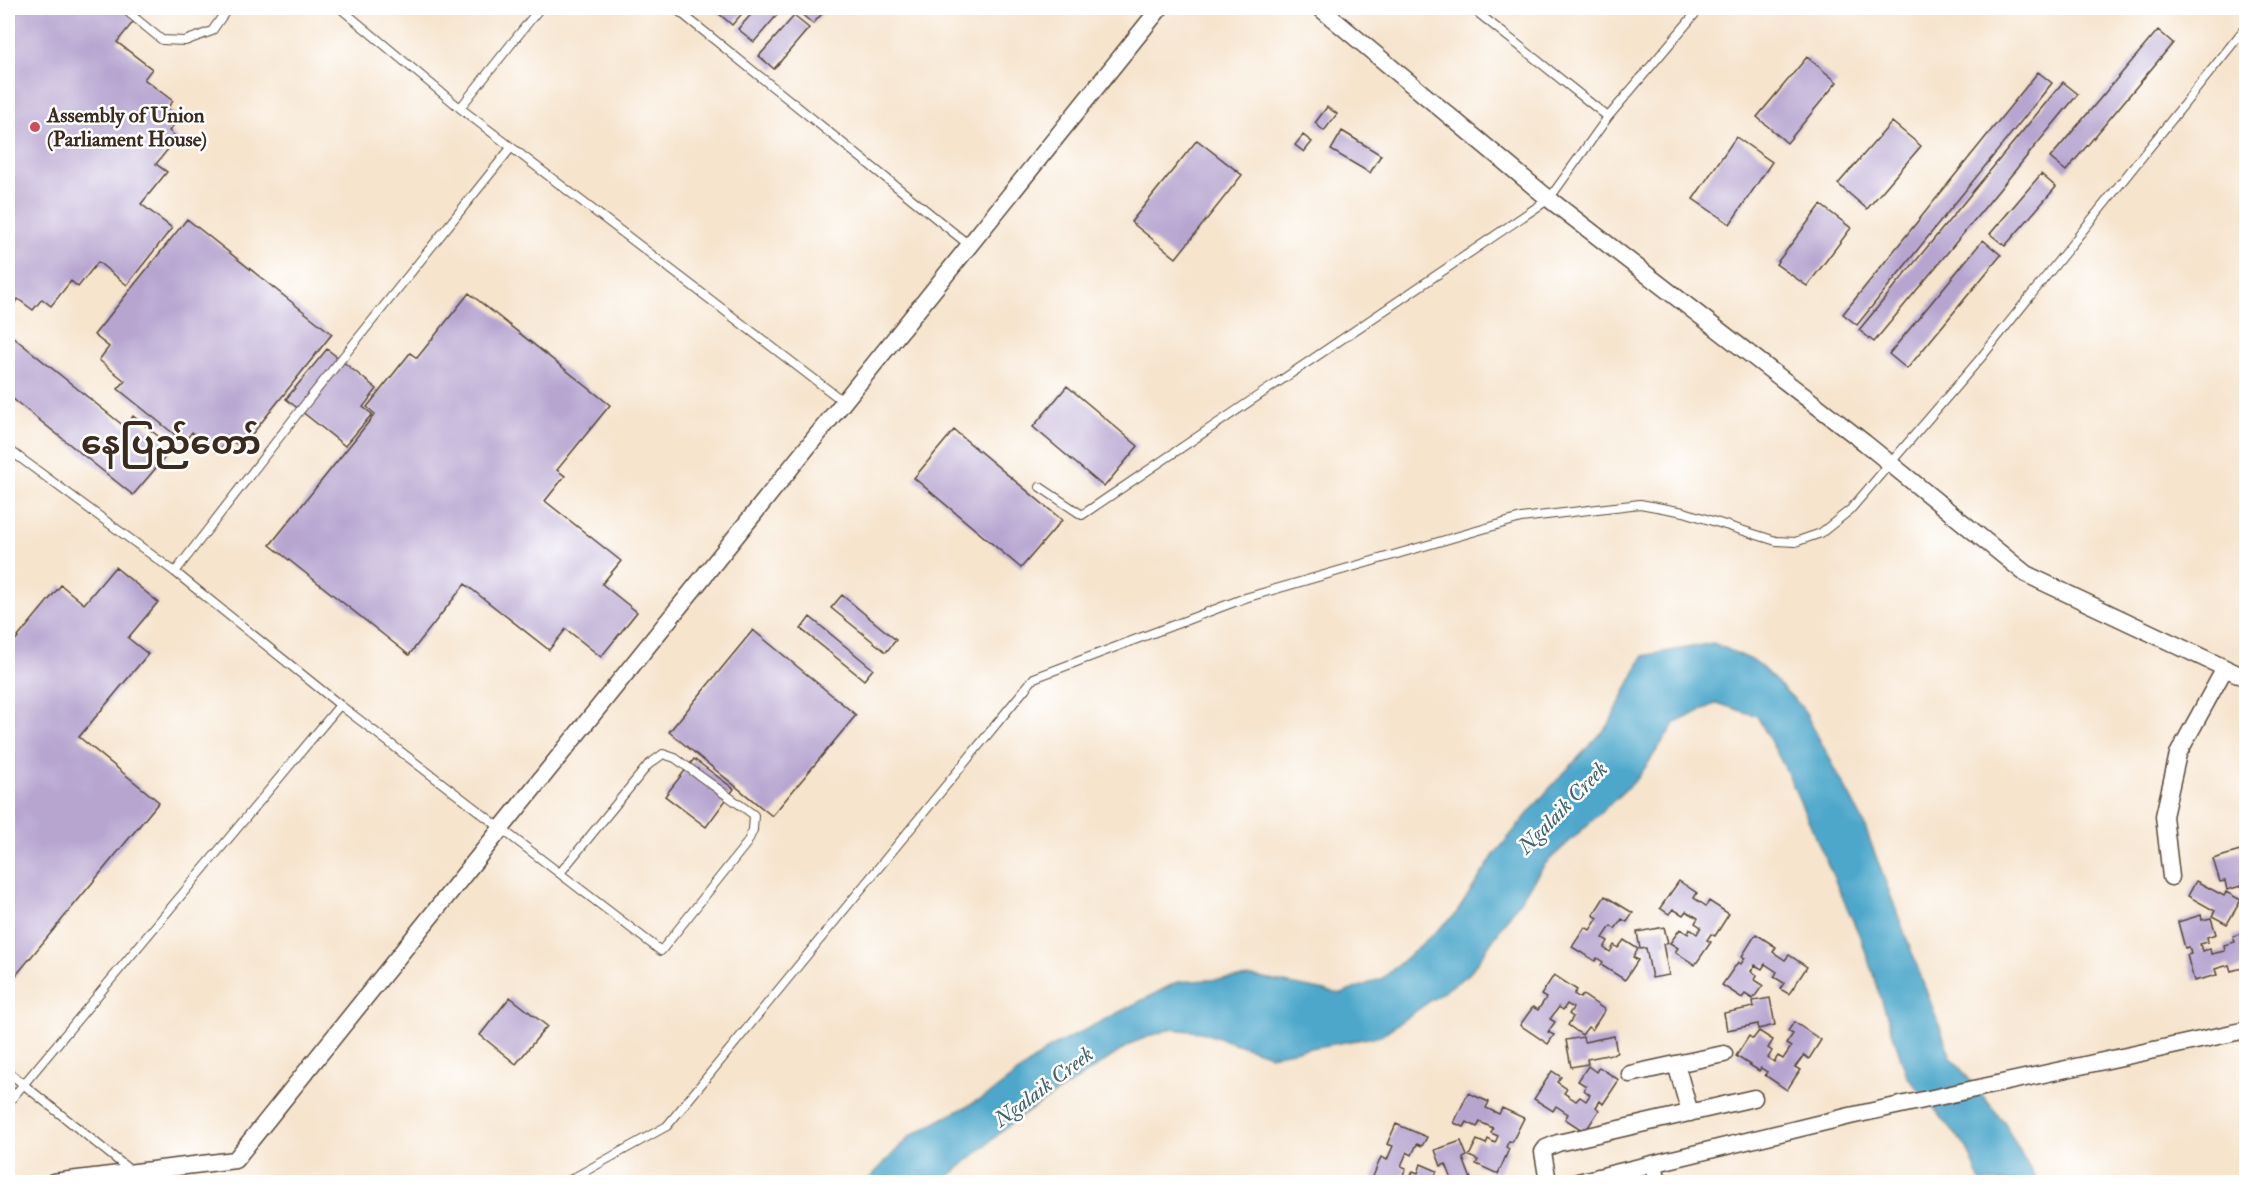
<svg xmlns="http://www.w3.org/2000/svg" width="2254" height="1190" viewBox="0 0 2254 1190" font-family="'IM FELL Double Pica','Noto Sans Myanmar',serif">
  <rect width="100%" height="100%" fill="#fff"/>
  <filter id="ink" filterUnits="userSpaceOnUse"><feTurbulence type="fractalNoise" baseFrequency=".0167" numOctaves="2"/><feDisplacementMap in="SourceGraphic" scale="12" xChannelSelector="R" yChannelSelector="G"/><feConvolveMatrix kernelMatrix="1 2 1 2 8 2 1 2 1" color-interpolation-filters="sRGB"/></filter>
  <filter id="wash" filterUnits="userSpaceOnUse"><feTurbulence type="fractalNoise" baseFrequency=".008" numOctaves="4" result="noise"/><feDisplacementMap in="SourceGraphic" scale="24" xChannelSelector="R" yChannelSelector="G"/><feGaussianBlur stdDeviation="1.35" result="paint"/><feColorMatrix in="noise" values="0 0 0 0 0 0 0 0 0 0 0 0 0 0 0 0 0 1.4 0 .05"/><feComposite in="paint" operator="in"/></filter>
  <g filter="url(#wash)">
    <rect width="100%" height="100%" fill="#f6e4cd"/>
    <path fill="#4da7cb" stroke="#446874" stroke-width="1.5" d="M 1713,643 L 1756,662 L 1802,707 L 1862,819 L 1951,1057 L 2004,1122 L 2037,1182 L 1981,1182 L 1967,1148 L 1907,1076 L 1862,941 L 1786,770 L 1757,716 L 1717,703 L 1675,723 L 1638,778 L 1545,864 L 1469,974 L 1380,1036 L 1270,1055 L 1201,1032 L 1170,1029 L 1134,1042 L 1014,1121 L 943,1182 L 866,1182 L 910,1136 L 990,1094 L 1050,1048 L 1177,982 L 1254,977 L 1341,994 L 1383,978 L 1456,914 L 1494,855 L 1548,790 L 1608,726 L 1643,656 Z"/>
    <g id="blocks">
      <path fill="#b7a5d0" d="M 8,8 L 138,8 L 142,11 L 117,42 L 152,69 L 144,79 L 173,101 L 167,108 L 179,118 L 169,131 L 177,138 L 156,164 L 167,172 L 141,204 L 172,228 L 127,285 L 98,262 L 78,287 L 71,281 L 51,306 L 42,299 L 33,310 L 18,299 L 12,307 L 8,303 Z
        M 721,8 L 747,8 L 732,25 L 717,12 Z
        M 757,8 L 783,8 L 754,42 L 738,29 Z
        M 801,8 L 827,8 L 813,24 L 798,11 Z
        M 794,16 L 809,28 L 774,69 L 759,56 Z
        M 2158,30 L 2173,43 L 2066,171 L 2050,158 Z
        M 1807,57 L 1837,82 L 1787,143 L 1757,117 Z
        M 2038,72 L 2052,83 L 1857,325 L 1843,314 Z
        M 2063,82 L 2078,94 L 1874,342 L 1859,330 Z
        M 1327,107 L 1337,114 L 1324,131 L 1315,123 Z
        M 1892,122 L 1921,146 L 1867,209 L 1838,184 Z
        M 1342,131 L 1381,155 L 1370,173 L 1331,150 Z
        M 1303,135 L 1312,142 L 1304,152 L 1295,145 Z
        M 1736,137 L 1772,162 L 1730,224 L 1693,199 Z
        M 1197,140 L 1242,175 L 1176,258 L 1131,222 Z
        M 2041,174 L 2056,187 L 2005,246 L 1990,234 Z
        M 1821,205 L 1851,228 L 1807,286 L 1776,264 Z
        M 187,219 L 332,334 L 241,448 L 229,438 L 217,452 L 192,432 L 184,442 L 118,389 L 125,381 L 99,360 L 109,347 L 94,335 Z
        M 1983,240 L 2001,255 L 1907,369 L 1889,354 Z
        M 469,293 L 610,405 L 557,470 L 565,476 L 545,501 L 621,561 L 602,584 L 637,612 L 601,657 L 566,629 L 549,650 L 465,584 L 409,655 L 270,545 L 375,414 L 367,407 L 410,353 L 417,358 Z
        M 8,333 L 125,427 L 133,416 L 173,448 L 133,495 L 8,395 Z
        M 327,349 L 377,389 L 363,407 L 372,414 L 345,446 L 286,399 Z
        M 1067,386 L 1138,446 L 1104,487 L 1033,427 Z
        M 954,430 L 1062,520 L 1021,568 L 914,478 Z
        M 115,567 L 158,602 L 128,638 L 148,654 L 79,737 L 159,802 L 8,985 L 8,649 L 61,585 L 84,604 Z
        M 842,595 L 896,640 L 886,652 L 831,608 Z
        M 810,617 L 873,669 L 864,680 L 801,629 Z
        M 753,630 L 856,715 L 772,816 L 669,732 Z
        M 694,759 L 734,789 L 706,827 L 665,796 Z
        M 2240,851 L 2241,856 L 2246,854 L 2246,866 L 2244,867 L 2246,874 L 2241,876 L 2244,885 L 2227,890 L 2225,881 L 2220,882 L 2213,859 Z
        M 1679,881 L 1697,893 L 1694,898 L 1706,906 L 1709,901 L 1729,914 L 1715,936 L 1711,934 L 1707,940 L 1711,942 L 1695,965 L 1675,952 L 1678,948 L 1670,943 L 1680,929 L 1688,934 L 1690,929 L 1697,934 L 1701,927 L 1695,923 L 1698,918 L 1686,911 L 1683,915 L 1673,909 L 1669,914 L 1660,908 Z
        M 2196,881 L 2224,896 L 2226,892 L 2241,900 L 2227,924 L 2212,916 L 2215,911 L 2188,896 Z
        M 1605,896 L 1633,913 L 1627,922 L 1622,919 L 1615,929 L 1611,926 L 1603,938 L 1608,941 L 1604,948 L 1610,952 L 1614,945 L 1618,948 L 1624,940 L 1638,949 L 1633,957 L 1638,960 L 1625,980 L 1601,965 L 1603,962 L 1597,958 L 1595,961 L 1572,947 L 1585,927 L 1590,930 L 1598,918 L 1593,915 Z
        M 2201,915 L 2202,920 L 2211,918 L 2216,934 L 2207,937 L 2208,942 L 2200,944 L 2202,951 L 2210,949 L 2211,954 L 2225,951 L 2224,945 L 2235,942 L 2233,936 L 2246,932 L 2246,967 L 2231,971 L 2229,965 L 2215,969 L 2217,975 L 2194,981 L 2187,955 L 2191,954 L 2189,947 L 2185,948 L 2178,922 Z
        M 1664,927 L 1668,943 L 1663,944 L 1669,975 L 1652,978 L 1646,948 L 1640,949 L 1637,932 Z
        M 1756,934 L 1776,947 L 1773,952 L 1785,960 L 1789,955 L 1807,967 L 1789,994 L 1780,989 L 1784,983 L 1774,977 L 1777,972 L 1765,964 L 1762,969 L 1755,965 L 1751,971 L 1757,975 L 1755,980 L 1763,985 L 1753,999 L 1745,994 L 1742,998 L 1722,985 L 1738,962 L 1741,964 L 1745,958 L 1742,956 Z
        M 1554,975 L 1577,990 L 1574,994 L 1580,998 L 1583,995 L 1605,1010 L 1592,1030 L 1588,1027 L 1582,1035 L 1568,1025 L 1573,1017 L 1569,1014 L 1573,1008 L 1567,1004 L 1563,1010 L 1559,1007 L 1550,1019 L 1555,1022 L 1548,1032 L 1554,1035 L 1548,1044 L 1520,1025 L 1533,1007 L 1538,1010 L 1546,998 L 1541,995 Z
        M 510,997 L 547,1026 L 516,1064 L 480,1035 Z
        M 1770,998 L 1775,1025 L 1758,1029 L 1758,1024 L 1727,1030 L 1724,1013 L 1754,1007 L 1753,1001 Z
        M 1794,1022 L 1821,1040 L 1809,1059 L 1804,1055 L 1795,1067 L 1800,1070 L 1787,1090 L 1765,1075 L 1767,1072 L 1761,1068 L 1759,1071 L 1736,1056 L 1749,1036 L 1753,1039 L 1759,1031 L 1773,1040 L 1768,1048 L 1772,1051 L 1768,1058 L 1774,1062 L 1778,1056 L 1783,1059 L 1791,1047 L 1786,1044 L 1793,1034 L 1788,1031 Z
        M 1614,1036 L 1617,1053 L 1587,1059 L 1588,1064 L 1571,1067 L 1566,1040 L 1583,1037 L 1584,1042 Z
        M 1588,1066 L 1596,1072 L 1599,1067 L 1619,1080 L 1603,1104 L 1600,1101 L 1596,1107 L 1599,1110 L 1585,1132 L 1565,1119 L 1568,1114 L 1556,1106 L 1553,1111 L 1534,1099 L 1552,1071 L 1561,1077 L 1557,1082 L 1567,1089 L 1564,1093 L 1576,1101 L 1580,1097 L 1586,1101 L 1590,1095 L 1584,1090 L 1586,1086 L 1578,1081 Z
        M 1468,1093 L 1489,1102 L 1486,1108 L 1499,1114 L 1502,1108 L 1524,1118 L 1512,1142 L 1509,1141 L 1506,1147 L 1509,1149 L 1498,1174 L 1476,1164 L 1478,1160 L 1469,1156 L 1477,1140 L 1486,1144 L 1488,1139 L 1495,1143 L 1498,1136 L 1491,1133 L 1493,1128 L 1480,1122 L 1477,1127 L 1467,1122 L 1464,1127 L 1454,1123 Z
        M 1396,1124 L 1427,1137 L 1422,1146 L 1417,1144 L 1412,1155 L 1407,1152 L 1401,1166 L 1406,1168 L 1403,1175 L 1410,1178 L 1413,1171 L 1418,1173 L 1421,1164 L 1437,1171 L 1433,1180 L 1440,1182 L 1380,1182 L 1372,1179 L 1381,1157 L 1387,1160 L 1393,1146 L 1387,1144 Z
        M 1461,1141 L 1467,1156 L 1463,1158 L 1472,1182 L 1453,1182 L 1446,1164 L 1441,1166 L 1435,1150 Z"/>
    </g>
  </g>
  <g filter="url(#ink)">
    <use href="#blocks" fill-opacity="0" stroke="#574638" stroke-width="1.5"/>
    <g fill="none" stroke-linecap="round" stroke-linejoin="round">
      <g stroke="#574638" stroke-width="10">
        <path id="lane" d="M 123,8 L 162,40 L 185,41 L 212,31 L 228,8
          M 340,8 L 460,108
          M 540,8 L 460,108 L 844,402
          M 675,8 L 969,245
          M 1472,8 L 1608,117
          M 8,449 L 175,572 L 340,705 L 661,951 L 747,843 L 753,830 L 754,815 L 675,758 L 663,754 L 648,765 L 560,873
          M 1040,487 L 1082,515 L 1549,199 L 1608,117 L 1700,8
          M 175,572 L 298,413 L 510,149
          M 8,1072 L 131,1171
          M 8,1103 L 340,705
          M 566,1182 L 667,1126 L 1034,678 L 1245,598 L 1521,518 L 1640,504 L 1684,512 L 1776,541 L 1795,542 L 1821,533 L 1850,510 L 1979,360 L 2246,27"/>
      </g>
      <g stroke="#574638" stroke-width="19">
        <path id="street" d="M 1320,8 L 1549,199 L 1865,443 L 2026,574 L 2246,678
          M 2171,877 L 2164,816 L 2178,754 L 2225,668
          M 1630,1074 L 1676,1064
          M 1690,1113 L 1676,1064 L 1724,1054
          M 1654,1164 L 1658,1182
          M 53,1182 L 235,1160 L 1160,8
          M 1548,1182 L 1543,1152 L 1546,1148 L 1558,1143 L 1754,1098
          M 1578,1182 L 1850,1116 L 2246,1030"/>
      </g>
      <use href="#lane" stroke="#fff" stroke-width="8"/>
      <use href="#street" stroke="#fff" stroke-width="16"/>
    </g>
  </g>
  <circle fill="#d1495b" stroke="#fff" stroke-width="2" cx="35" cy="127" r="6"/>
  <g text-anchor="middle" stroke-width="5" stroke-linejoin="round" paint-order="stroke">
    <g font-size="21" font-weight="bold" fill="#3b2a1e" stroke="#fff" text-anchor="start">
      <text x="47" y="122">Assembly of Union<tspan x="47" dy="24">(Parliament House)</tspan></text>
    </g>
    <g font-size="22" font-style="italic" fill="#43626c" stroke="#fff">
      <text transform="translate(1562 807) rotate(-46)" y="8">Ngalaik Creek</text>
      <text transform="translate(1043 1086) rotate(-37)" y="8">Ngalaik Creek</text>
    </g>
    <g font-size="33" font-weight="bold" fill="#3b2a1e" stroke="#fff">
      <text x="171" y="454">နေပြည်တော်</text>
    </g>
  </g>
  <rect width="2254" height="1190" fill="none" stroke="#fff" stroke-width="30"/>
</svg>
